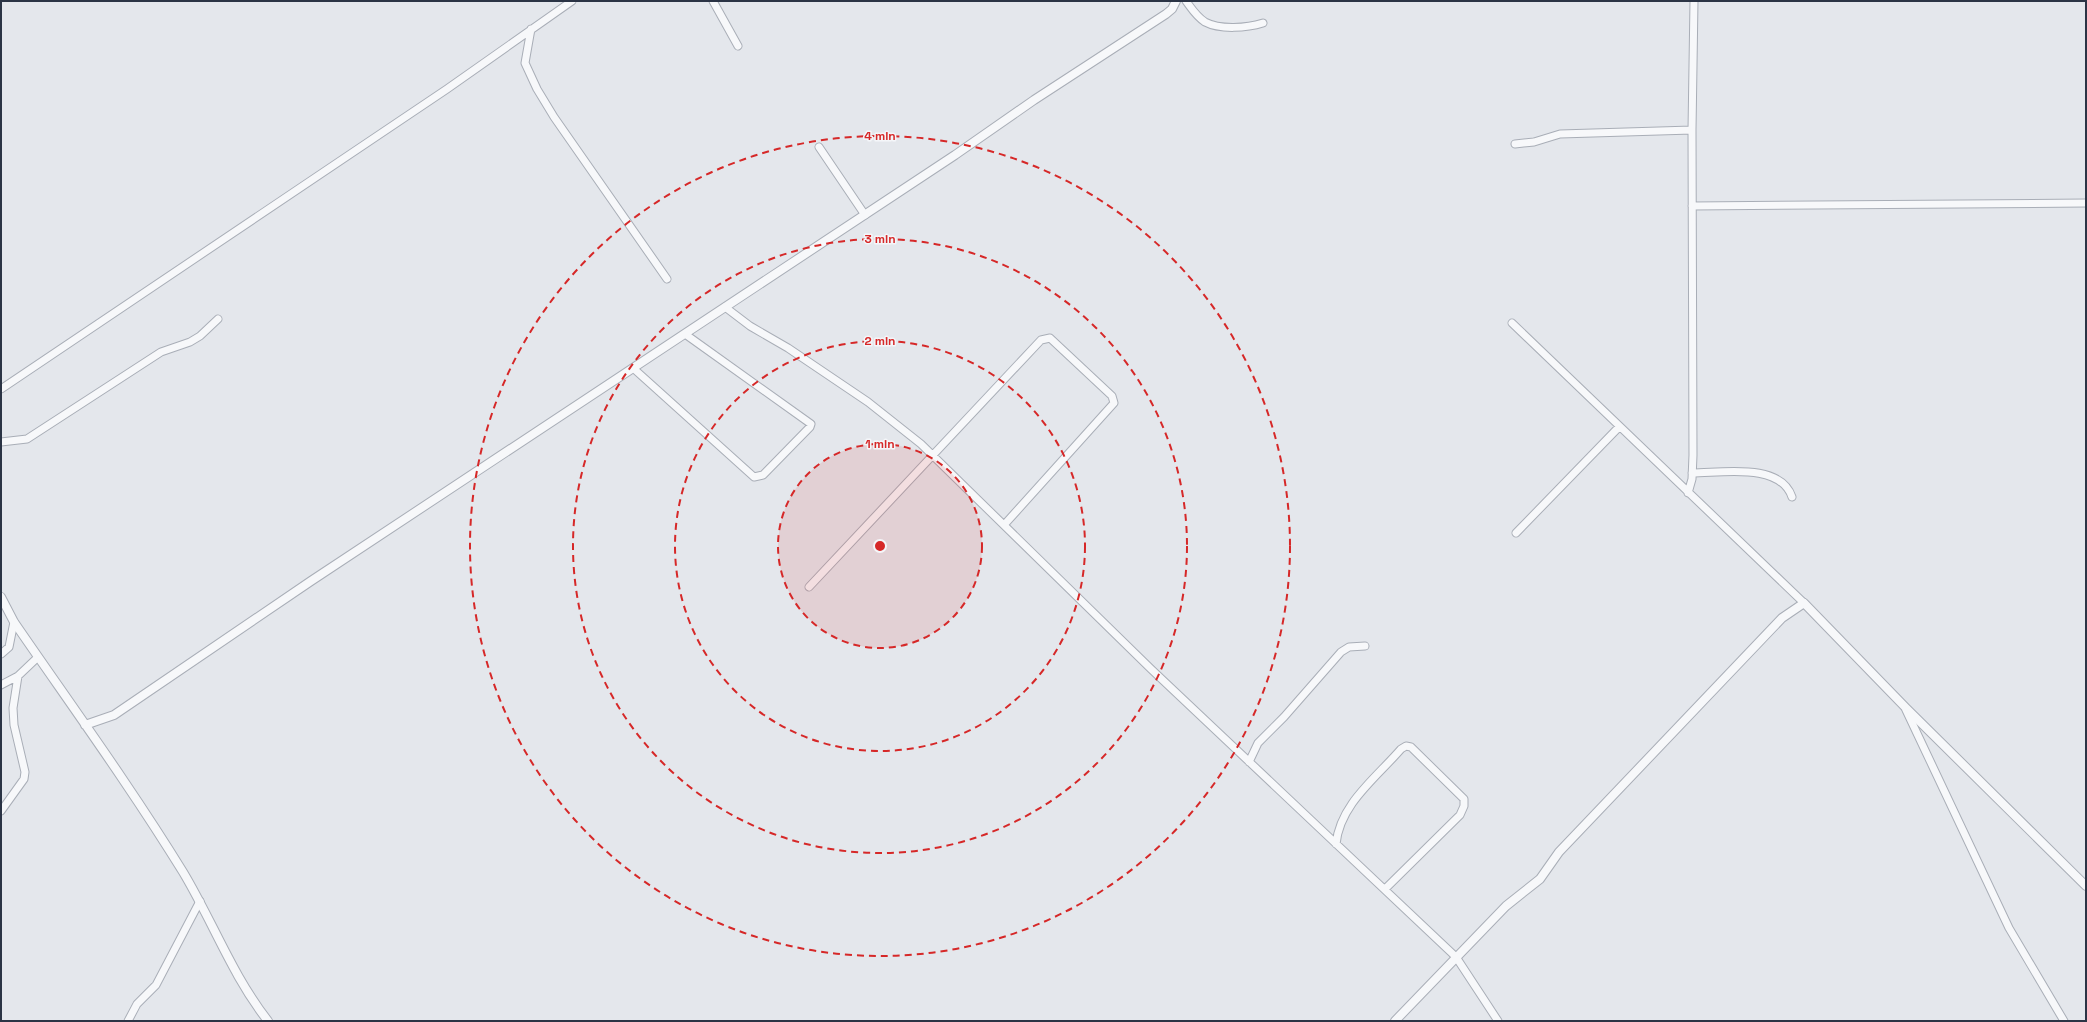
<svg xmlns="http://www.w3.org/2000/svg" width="2087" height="1022" viewBox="0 0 2087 1022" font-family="'Space Grotesk',sans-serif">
  <rect width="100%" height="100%" fill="#e4e7ec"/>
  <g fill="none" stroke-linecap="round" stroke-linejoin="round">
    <g stroke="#a9aeb7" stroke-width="9">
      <path id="minor" d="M 713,1 L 738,46
        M 1186,1 C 1192,9 1196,16 1205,22 C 1220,30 1247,28 1263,23
        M 531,29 L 525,63 L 537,89 L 554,117 L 667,279
        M 1515,144 L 1534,142 L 1560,134 L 1692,130
        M 819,147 L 865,215
        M 1692,206 L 2086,203
        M 725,307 L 750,326 L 788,348 L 868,402 L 921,444 L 1151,669 L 1456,957 L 1498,1021
        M 1512,323 L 1804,603
        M 633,368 L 754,477 L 763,475 L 810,427 L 811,424 L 685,334
        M 1,389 L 447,89 L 572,1
        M 1,442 L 27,439 L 161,352 L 190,342 L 200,336 L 218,319
        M 1692,473 C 1722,473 1780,462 1792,497
        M 1688,493 L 1692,479 L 1693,455 L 1692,130 L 1694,1
        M 1516,533 L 1619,427
        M 809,587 L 1041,340 L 1050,338 L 1112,396 L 1114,403 L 1004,525
        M 1,654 L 9,647 L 14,622
        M 1,685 L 18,676 L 38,657
        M 1906,710 L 2009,928 L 2064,1021
        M 1249,762 L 1258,743 L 1284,717 L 1341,652 L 1349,647 L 1365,646
        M 1,811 L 24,779 L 25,772 L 14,725 L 13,708 L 18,676
        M 1336,844 C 1340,804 1376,778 1401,749 L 1406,746 L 1411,747 L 1464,799 L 1464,806 L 1460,815 L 1385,889
        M 128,1021 L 137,1004 L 156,985 L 200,901"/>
    </g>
    <g stroke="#a9aeb7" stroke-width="10">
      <path id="tertiary" d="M 1,597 L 14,622 C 71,705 130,786 183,872 C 213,922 232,975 268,1021
        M 85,725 L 114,715 L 311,581 L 955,155 L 1034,100 L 1166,14 L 1172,9 L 1176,1
        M 1395,1021 L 1506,906 L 1540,879 L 1559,852 L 1782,618 L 1804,603 L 1906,708 L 2086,886"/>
    </g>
    <use href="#minor" stroke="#f7f8fa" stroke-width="7"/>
    <use href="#tertiary" stroke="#f7f8fa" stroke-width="8"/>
  </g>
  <circle cx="880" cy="546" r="102" fill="#d62828" fill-opacity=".12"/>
  <g fill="none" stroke="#d62828" stroke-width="2" stroke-dasharray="7 5">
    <circle cx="880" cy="546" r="102"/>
    <circle cx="880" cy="546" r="205"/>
    <circle cx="880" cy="546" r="307"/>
    <circle cx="880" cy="546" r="410"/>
  </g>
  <circle cx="880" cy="546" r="6" fill="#d62828" stroke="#f4f6f9" stroke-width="2"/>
  <g font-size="12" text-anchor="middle" font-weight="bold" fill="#d62828" stroke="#f4f6f9" stroke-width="3" stroke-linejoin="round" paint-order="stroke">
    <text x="880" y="140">4 min</text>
    <text x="880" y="243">3 min</text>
    <text x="880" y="345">2 min</text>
    <text x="880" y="448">1 min</text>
  </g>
  <rect width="2087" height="1022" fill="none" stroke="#2b3445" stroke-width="4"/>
</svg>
